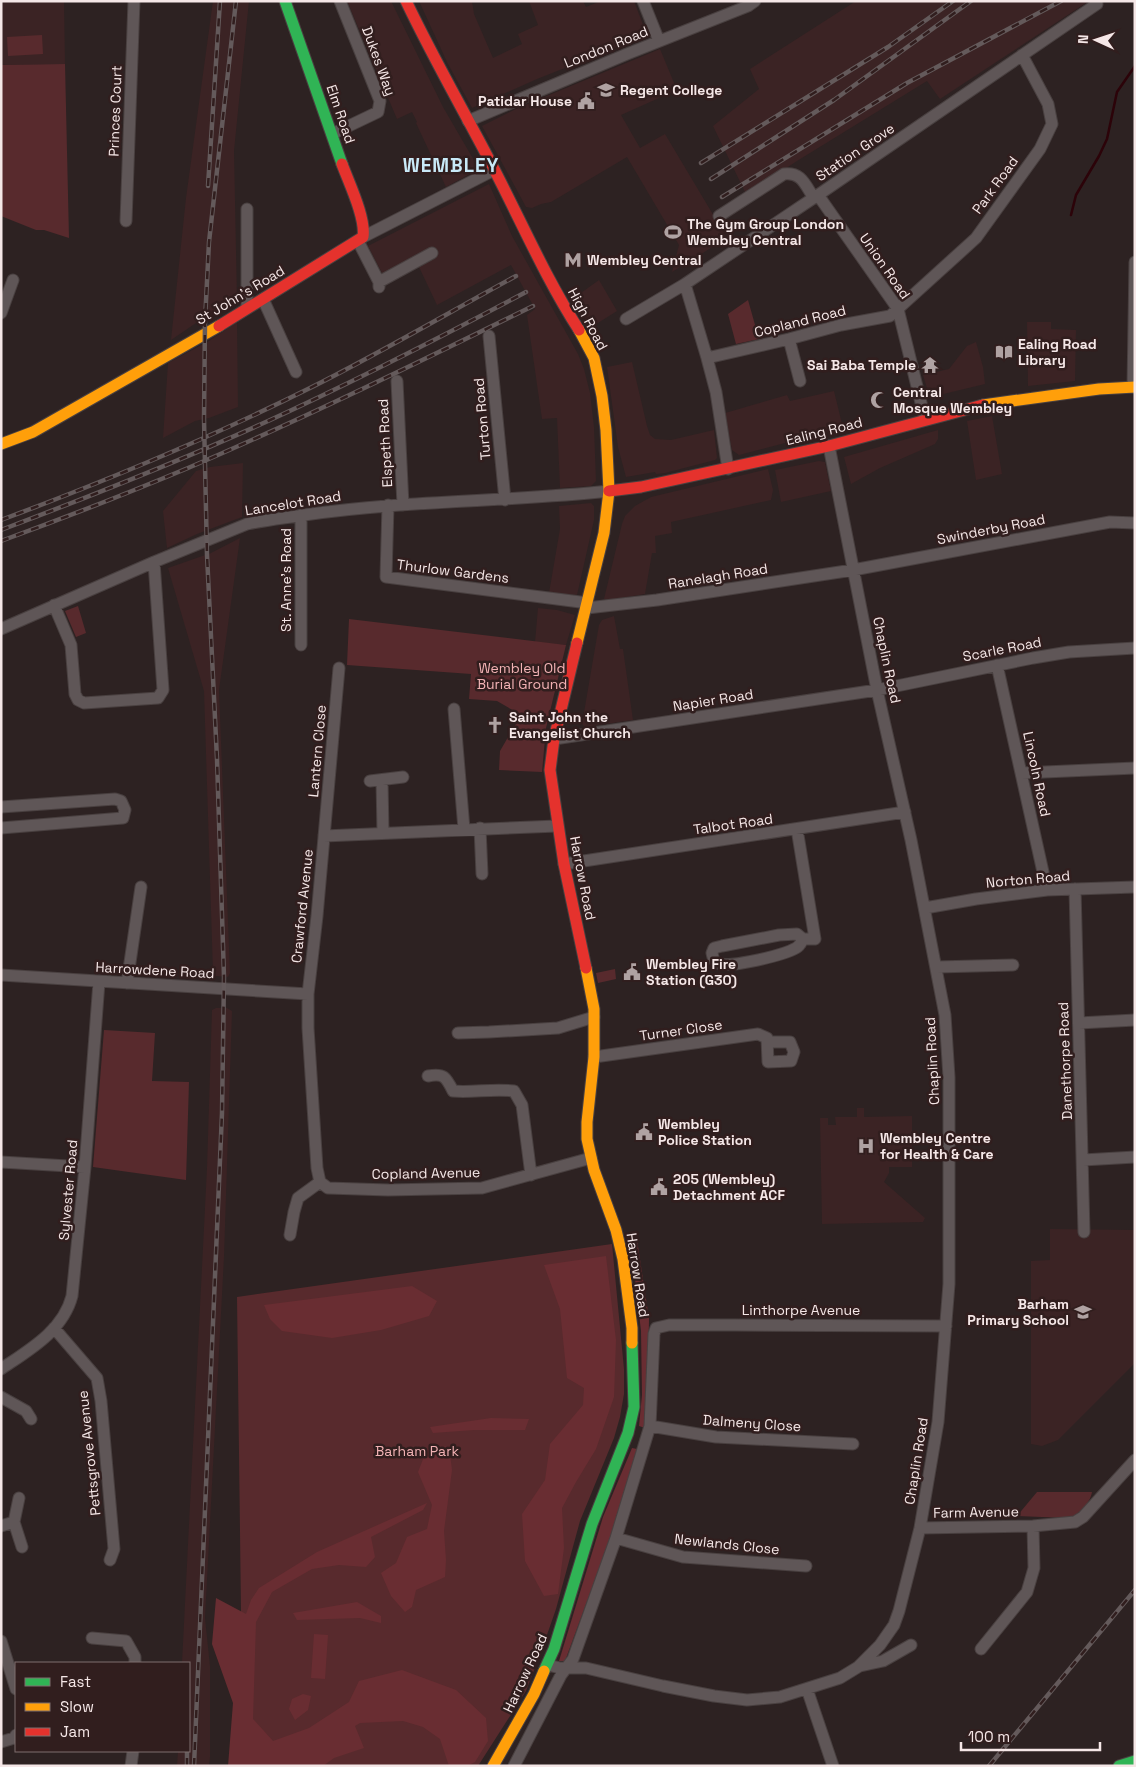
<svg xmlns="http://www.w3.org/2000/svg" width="1136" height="1767" viewBox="0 0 1136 1767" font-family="'Space Grotesk',sans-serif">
  <rect width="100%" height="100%" fill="#2d2222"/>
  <path fill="#3b2324" d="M 1,1 L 64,1 L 65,64 L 2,65 Z
    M 213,1 L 249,1 L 234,151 L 237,300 L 196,323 L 171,340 L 186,198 Z
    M 347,1 L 391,1 L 443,107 L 479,169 L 446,187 L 416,123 L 417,122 L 412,112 L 397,119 Z
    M 419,1 L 472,1 L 474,14 L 493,58 L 522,44 L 518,34 L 538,25 L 529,1 L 583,1 L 586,7 L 601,1 L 634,1 L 645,30 L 645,35 L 643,37 L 537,79 L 472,108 L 447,62 Z
    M 856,1 L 1089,1 L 940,99 L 927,81 L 797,161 L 746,194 L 713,126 L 759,89 L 750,69 Z
    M 660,49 L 677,90 L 621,115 L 640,148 L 665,134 L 727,238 L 672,272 L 679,245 L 627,157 L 551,202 L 541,204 L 532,208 L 526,207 L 482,126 L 518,108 Z
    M 489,184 L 512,236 L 578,354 L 584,369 L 590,393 L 594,427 L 596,481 L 591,486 L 560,488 L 557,418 L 542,419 L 527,315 L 535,309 L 511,265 L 437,305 L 419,267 L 436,258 L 431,248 L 383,275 L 368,246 Z
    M 599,280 L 617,311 L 590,328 L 574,298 Z
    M 237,322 L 238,407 L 209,418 L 195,421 L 163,438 L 168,363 L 209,341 Z
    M 1027,322 L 1051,322 L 1051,329 L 1076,330 L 1075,381 L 1028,386 Z
    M 976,342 L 983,367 L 985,384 L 931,397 L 929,395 L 923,375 L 949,369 L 967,346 Z
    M 632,362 L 647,426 L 650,435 L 655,439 L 671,440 L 714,430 L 717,458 L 715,460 L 665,473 L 656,474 L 655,472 L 626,477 L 618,447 L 607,367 Z
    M 834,391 L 843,428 L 823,433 L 822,431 L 816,432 L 811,434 L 812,436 L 798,439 L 797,437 L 793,438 L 793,441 L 739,455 L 732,450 L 725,413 L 787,395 L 790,401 Z
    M 992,416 L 1002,474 L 976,480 L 967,421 Z
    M 938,430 L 938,439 L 935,444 L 880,468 L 851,484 L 844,457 Z
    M 819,461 L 825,462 L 831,491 L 781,502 L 775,470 Z
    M 243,463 L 242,517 L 197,534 L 167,548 L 163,511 L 196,471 L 210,467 Z
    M 768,469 L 773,490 L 771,500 L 671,522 L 672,533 L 655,536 L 656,553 L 652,553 L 645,594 L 609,600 L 604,599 L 622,524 L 625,516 L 635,506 L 651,497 Z
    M 591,503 L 594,506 L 594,520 L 577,595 L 549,593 L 560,529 L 559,506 Z
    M 240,538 L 219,690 L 230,973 L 228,977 L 216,976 L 213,973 L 204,691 L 168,568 L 211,553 Z
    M 538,608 L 557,610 L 575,615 L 566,645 L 535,642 Z
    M 614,616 L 620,649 L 623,649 L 633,720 L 585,727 L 582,724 L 599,625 L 602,620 Z
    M 216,1008 L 227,1008 L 232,1011 L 224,1257 L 205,1618 L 210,1666 L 210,1757 L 209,1766 L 177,1766 L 178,1751 L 189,1751 L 189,1663 L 182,1663 L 207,1168 L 212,1010 Z
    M 857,1108 L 864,1108 L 864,1117 L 912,1116 L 912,1167 L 889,1167 L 889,1173 L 884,1182 L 925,1218 L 923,1222 L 822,1224 L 820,1118 L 828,1118 L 828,1125 L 836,1125 L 835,1117 L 857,1117 Z
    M 1050,1229 L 1135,1230 L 1135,1363 L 1058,1440 L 1042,1446 L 1031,1444 L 1031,1261 L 1050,1260 Z"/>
  <path fill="#582a2d" d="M 42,35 L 43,54 L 8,56 L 7,37 Z
    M 1,47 L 2,65 L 65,64 L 69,238 L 44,230 L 36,230 L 1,216 Z
    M 748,300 L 759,339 L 736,344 L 728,314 Z
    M 78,606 L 86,633 L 76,637 L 65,611 Z
    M 349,619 L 566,645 L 546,728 L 542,772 L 499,770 L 500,751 L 521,715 L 497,701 L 469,699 L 471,674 L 347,665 Z
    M 615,969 L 616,979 L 598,983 L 596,973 Z
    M 104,1030 L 155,1033 L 152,1081 L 189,1082 L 186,1180 L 93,1167 Z
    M 612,1244 L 624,1369 L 624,1394 L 620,1417 L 614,1438 L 580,1521 L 556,1609 L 541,1652 L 526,1691 L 478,1766 L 232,1766 L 241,1610 L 237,1297 Z
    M 1037,1492 L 1092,1492 C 1090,1504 1078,1516 1067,1518 L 1017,1516 Z"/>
  <path fill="#692d32" d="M 636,1233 L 649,1319 L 648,1376 L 645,1428 L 639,1426 L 642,1395 L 641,1331 L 630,1235 Z
    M 606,1256 L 616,1340 L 614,1397 L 596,1449 L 576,1482 L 562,1508 L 564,1548 L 558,1594 L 544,1596 L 525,1561 L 522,1514 L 545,1480 L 550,1444 L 583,1405 L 584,1388 L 567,1378 L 560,1309 L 544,1265 Z
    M 412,1286 L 437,1301 L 429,1316 L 381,1330 L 332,1338 L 282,1331 L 270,1319 L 264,1305 Z
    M 491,1418 L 529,1419 L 525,1430 L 474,1430 L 433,1433 L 430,1427 Z
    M 449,1446 L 452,1470 L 444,1531 L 446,1560 L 445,1577 L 416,1590 L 412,1607 L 405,1612 L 391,1596 L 381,1573 L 396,1563 L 407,1537 L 427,1529 L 432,1505 L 418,1472 L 427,1449 Z
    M 632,1448 L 637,1449 L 609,1542 L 565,1661 L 559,1661 L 603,1517 Z
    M 427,1503 L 423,1510 L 371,1537 L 375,1557 L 366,1567 L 339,1565 L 312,1569 L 272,1592 L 256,1622 L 253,1719 L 273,1741 L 309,1728 L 349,1702 L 359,1681 L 402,1670 L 456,1690 L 486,1718 L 488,1741 L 475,1762 L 467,1766 L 449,1766 L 440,1739 L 423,1727 L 403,1721 L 360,1723 L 355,1726 L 364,1748 L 334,1758 L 323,1766 L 228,1766 L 233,1703 L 212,1644 L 216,1598 L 246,1614 L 251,1600 L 259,1588 L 317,1552 Z
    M 357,1602 L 381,1616 L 381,1623 L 360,1618 L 297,1620 L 293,1613 Z
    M 314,1634 L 328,1635 L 325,1679 L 311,1678 Z
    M 303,1694 L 311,1696 L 308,1710 L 295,1720 L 289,1709 L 292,1699 Z"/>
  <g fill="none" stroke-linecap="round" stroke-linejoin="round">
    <path stroke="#2c0309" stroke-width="2.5" d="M 1071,215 L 1076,195 L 1099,156 L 1107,139 L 1117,92 L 1135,66"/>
    <g stroke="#494040" stroke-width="13">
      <path id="street" d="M 643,1 L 659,41
        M 468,121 L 627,54 L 748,6 L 755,1
        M 332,134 L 378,112 L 380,101 L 340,1
        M 818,195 L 898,309 L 925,419
        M 719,216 L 784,174 C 802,172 805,185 814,198
        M 126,221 L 134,1
        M 363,237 L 494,170
        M 358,241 L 379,282 L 379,287
        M 379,282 L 432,253
        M 685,284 L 707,358 L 716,392 L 728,469
        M 263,299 L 296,372
        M 247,308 L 247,209
        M 1,313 L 13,280
        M 626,319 L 685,284 L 818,195 L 1097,4
        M 489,336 L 505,500
        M 789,339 L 800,381
        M 707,358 L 789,339 L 841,325 L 890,316 L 976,238 L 1040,149 L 1052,124 L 1048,104 L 1022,55
        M 397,381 L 403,505
        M 1133,387 L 1135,262
        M 388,505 L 386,577 L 588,603
        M 301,515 L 301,645
        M 54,605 L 71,645 L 75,694 L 78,700 L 84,703 L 158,698 L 163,690 L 154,562
        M 587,608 L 657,600 L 853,570 L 1110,522 L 1135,523
        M 1,629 L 154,562 L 247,524 C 266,520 285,518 304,515 C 405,500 508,502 609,491
        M 997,665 L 1047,890
        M 454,709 L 464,829
        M 554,739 L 877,690 L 1033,658 L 1069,652 L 1135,648
        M 1022,773 L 1135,768
        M 382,780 L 383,833
        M 370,781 L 403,777
        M 1,807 L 115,799 L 121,801 L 125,810 L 123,818 L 1,828
        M 480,828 L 482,874
        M 797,829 L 815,939 L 803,939 L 797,934 L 779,935 L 722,946 L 714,948 L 712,953 C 713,957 713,961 717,963 C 728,969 784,955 796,948 C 800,946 801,943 803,939
        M 324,836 L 557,826
        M 564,864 L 905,812
        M 1075,889 L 1084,1232
        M 925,908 L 976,899 L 1047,890 L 1135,887
        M 937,967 L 1013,965
        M 1,975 L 308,994
        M 127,983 L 141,887
        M 1079,1023 L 1135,1020
        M 458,1033 L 489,1032 L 558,1028 L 594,1017
        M 594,1057 L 758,1034 L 767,1038 L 768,1062 L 791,1061 L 794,1052 L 790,1042 L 767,1042
        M 428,1076 C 444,1073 446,1077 453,1091 C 473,1093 493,1088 514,1091 L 522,1105 L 531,1175
        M 1083,1160 L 1135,1157
        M 1,1162 L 85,1167
        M 320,1182 L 317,1168 L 308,1028 L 308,994 L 317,916 L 339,668
        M 320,1182 L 328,1188 L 388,1190 L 482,1188 L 591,1158
        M 290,1235 L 294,1212 L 298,1198 L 320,1182
        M 54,1328 L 97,1378 L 101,1401 L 114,1549 L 110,1560
        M 1,1369 C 29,1350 63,1331 72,1296 L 85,1167 L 99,982
        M 1,1397 L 26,1411 L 31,1419
        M 650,1426 L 716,1437 L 853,1444
        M 19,1498 L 14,1522 L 22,1547
        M 1,1526 L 14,1522
        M 920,1528 L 1033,1526 L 1075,1522 L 1083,1517 L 1135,1460
        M 616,1538 L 683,1557 L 806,1566
        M 92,1638 L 126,1641 L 135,1657 L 135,1663
        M 1,1641 L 16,1689
        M 981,1649 L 1027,1592 L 1034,1568 L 1033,1526
        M 548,1665 L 560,1668 L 586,1668 L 663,1686 L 714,1696 L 747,1700 L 780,1697 L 840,1678 L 858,1667 L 880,1645 L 894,1625 L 899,1611 L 920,1528 L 938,1422 L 949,1284 L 949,1077 L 945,1015 L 911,840 L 877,690 L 829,446
        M 860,1666 L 883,1661 L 911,1645
        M 807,1689 L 833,1766
        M 1,1742 L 14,1738 L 16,1735
        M 131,1766 L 133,1751
        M 514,1766 L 561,1675 L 573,1659 L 616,1538 L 650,1426 L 654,1334 L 656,1328 L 669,1325 L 735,1325 L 946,1326"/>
    </g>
    <g stroke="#494040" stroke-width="13">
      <path id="fast" d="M 285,1 L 342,164
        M 544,1671 L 554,1649 L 592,1524 L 628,1433 L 634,1407 L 632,1343
        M 1119,1766 L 1135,1761"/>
    </g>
    <g stroke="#494040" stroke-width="13">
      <path id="slow" d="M 983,405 L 1099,389 L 1135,387
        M 1,444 L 33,432 L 219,326
        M 577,643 L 604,533 L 609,491 L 606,430 L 602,396 L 594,358 L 579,330
        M 586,968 L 594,1009 L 594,1057 L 587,1122 L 587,1139 L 594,1170 L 616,1230 L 623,1259 L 632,1328 L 632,1343
        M 493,1766 L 534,1694 L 544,1671"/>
    </g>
    <g stroke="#494040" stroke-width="13">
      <path id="jam" d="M 406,1 C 433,58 465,113 494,169 C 522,223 546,279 579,330
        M 219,326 L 363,237 C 366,218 349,183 342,164
        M 609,491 L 641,487 L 829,446 L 983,405
        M 577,643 L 554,739 L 550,770 L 564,864 L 586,968"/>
    </g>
    <use href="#street" stroke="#5f5657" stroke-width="11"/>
    <use href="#fast" stroke="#30b455" stroke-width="11"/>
    <use href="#slow" stroke="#ff9f0a" stroke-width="11"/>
    <use href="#jam" stroke="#e5322d" stroke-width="11"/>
    <g stroke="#645a5b" stroke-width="4.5">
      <path id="rail" d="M 701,163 L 888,47 L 953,1
        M 711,179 L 834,100 L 971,1
        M 208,186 L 220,1
        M 722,197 L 907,83 L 1061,1
        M 1,520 C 106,481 210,438 310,388 C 380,353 448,313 516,276
        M 1,530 C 91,496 180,461 268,421 C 355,381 441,337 526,292
        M 1,541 C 64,518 126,494 188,468 C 305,418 419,362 533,306
        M 187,1766 L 187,1751
        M 194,1766 L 222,1113 L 224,977 L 217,759 L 207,555 L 204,419 L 205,321 L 209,242 L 236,1
        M 989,1766 L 1135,1590"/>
    </g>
    <use href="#rail" stroke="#311e1e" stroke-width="2.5" stroke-dasharray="8" stroke-linecap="butt"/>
  </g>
  <defs>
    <g id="university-bare" transform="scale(1.35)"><path d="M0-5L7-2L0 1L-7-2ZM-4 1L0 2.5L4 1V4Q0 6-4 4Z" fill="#afa2a2" stroke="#311e1e" stroke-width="2.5" paint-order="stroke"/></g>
    <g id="civic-bare" transform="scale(1.35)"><path d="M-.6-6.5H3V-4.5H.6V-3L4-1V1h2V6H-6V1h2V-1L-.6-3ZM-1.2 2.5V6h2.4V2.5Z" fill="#afa2a2" stroke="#311e1e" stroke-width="2.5" paint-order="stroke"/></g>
    <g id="stadium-bare" transform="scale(1.35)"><path d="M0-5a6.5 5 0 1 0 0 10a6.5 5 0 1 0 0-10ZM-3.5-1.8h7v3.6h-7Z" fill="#afa2a2" stroke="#311e1e" stroke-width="2.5" paint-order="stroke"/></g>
    <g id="metro-bare" transform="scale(1.35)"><path d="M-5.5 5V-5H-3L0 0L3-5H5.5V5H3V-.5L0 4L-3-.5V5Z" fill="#afa2a2" stroke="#311e1e" stroke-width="2.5" paint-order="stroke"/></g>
    <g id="library-bare" transform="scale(1.35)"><path d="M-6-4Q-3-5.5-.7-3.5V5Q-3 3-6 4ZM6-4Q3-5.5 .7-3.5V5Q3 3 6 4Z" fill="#afa2a2" stroke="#311e1e" stroke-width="2.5" paint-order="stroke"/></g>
    <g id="temple-bare" transform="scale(1.35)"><path d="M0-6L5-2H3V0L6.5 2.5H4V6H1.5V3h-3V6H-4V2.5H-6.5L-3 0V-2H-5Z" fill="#afa2a2" stroke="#311e1e" stroke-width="2.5" paint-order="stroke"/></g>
    <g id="mosque-bare" transform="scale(1.35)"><path d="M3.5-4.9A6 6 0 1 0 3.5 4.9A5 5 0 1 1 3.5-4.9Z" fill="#afa2a2" stroke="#311e1e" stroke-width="2.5" paint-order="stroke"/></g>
    <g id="church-bare" transform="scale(1.35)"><path d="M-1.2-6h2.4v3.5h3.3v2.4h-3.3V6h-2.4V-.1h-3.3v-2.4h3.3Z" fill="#afa2a2" stroke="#311e1e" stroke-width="2.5" paint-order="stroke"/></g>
    <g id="hospital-bare" transform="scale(1.35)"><path d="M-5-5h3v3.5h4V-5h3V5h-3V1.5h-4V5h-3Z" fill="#afa2a2" stroke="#311e1e" stroke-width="2.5" paint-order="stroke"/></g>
    <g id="school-bare" transform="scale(1.35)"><path d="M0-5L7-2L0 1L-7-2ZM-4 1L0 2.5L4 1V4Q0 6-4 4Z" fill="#afa2a2" stroke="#311e1e" stroke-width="2.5" paint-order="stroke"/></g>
  </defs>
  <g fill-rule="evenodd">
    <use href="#university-bare" x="606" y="90"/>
    <use href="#civic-bare" x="586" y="101"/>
    <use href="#stadium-bare" x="673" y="232"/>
    <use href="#metro-bare" x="573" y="260"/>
    <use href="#library-bare" x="1004" y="352"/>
    <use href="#temple-bare" x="930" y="365"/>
    <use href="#mosque-bare" x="879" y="400"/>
    <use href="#church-bare" x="495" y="725"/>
    <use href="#civic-bare" x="632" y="972"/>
    <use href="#civic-bare" x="644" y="1132"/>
    <use href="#hospital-bare" x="866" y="1146"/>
    <use href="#civic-bare" x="659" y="1187"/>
    <use href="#school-bare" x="1083" y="1312"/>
  </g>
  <g text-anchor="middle" stroke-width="5" stroke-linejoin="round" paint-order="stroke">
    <g font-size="14" fill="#f5e7e7" stroke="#311e1e">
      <text transform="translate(606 47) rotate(-22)" y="5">London Road</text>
      <text transform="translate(379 61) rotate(70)" y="5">Dukes Way</text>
      <text transform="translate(115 111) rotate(-88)" y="5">Princes Court</text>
      <text transform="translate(341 114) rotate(71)" y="5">Elm Road</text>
      <text transform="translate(855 152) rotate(-34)" y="5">Station Grove</text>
      <text transform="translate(995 185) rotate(-54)" y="5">Park Road</text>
      <text transform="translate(885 266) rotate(55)" y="5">Union Road</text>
      <text transform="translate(240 295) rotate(-31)" y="5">St John's Road</text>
      <text transform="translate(588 319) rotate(62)" y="5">High Road</text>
      <text transform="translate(800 321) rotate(-14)" y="5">Copland Road</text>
      <text transform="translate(482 419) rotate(-95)" y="5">Turton Road</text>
      <text transform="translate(824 431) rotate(-14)" y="5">Ealing Road</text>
      <text transform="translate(385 443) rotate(-93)" y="5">Elspeth Road</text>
      <text transform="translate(293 503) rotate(-9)" y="5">Lancelot Road</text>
      <text transform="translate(991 529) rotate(-11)" y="5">Swinderby Road</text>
      <text transform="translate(453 571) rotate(7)" y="5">Thurlow Gardens</text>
      <text transform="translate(718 576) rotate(-9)" y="5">Ranelagh Road</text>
      <text transform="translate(286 580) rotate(-90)" y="5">St. Anne's Road</text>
      <text transform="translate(1002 649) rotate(-11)" y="5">Scarle Road</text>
      <text transform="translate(887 660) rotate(78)" y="5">Chaplin Road</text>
      <text transform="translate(713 700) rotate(-9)" y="5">Napier Road</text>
      <text transform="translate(317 751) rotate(-85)" y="5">Lantern Close</text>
      <text transform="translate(1037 774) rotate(78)" y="5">Lincoln Road</text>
      <text transform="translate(733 824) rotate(-8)" y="5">Talbot Road</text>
      <text transform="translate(583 878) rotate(79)" y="5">Harrow Road</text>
      <text transform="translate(1028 879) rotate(-5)" y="5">Norton Road</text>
      <text transform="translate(302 906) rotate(-84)" y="5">Crawford Avenue</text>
      <text transform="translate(155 970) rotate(3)" y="5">Harrowdene Road</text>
      <text transform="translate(681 1030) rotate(-8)" y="5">Turner Close</text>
      <text transform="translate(932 1061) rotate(-93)" y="5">Chaplin Road</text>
      <text transform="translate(1065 1061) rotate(-92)" y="5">Danethorpe Road</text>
      <text transform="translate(426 1173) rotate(-1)" y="5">Copland Avenue</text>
      <text transform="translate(68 1190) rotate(-85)" y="5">Sylvester Road</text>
      <text transform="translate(638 1275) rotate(81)" y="5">Harrow Road</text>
      <text x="801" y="1315">Linthorpe Avenue</text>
      <text transform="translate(752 1423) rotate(4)" y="5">Dalmeny Close</text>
      <text transform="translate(89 1453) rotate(-96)" y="5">Pettsgrove Avenue</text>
      <text transform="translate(916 1461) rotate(-81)" y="5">Chaplin Road</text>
      <text transform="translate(976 1512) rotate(-1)" y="5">Farm Avenue</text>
      <text transform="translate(727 1544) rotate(6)" y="5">Newlands Close</text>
      <text transform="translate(525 1673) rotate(-65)" y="5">Harrow Road</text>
    </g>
    <g font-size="14" font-weight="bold" fill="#f5e7e7" stroke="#311e1e" text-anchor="start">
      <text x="620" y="95">Regent College</text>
      <text x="572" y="106" text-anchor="end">Patidar House</text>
      <text x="687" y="229">The Gym Group London<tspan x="687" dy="16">Wembley Central</tspan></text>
      <text x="587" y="265">Wembley Central</text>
      <text x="1018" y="349">Ealing Road<tspan x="1018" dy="16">Library</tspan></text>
      <text x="916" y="370" text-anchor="end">Sai Baba Temple</text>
      <text x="893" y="397">Central<tspan x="893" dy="16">Mosque Wembley</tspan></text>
      <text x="509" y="722">Saint John the<tspan x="509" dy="16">Evangelist Church</tspan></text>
      <text x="646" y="969">Wembley Fire<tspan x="646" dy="16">Station (G30)</tspan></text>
      <text x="658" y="1129">Wembley<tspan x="658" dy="16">Police Station</tspan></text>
      <text x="880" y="1143">Wembley Centre<tspan x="880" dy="16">for Health &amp; Care</tspan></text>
      <text x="673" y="1184">205 (Wembley)<tspan x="673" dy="16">Detachment ACF</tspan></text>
      <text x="1069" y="1309" text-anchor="end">Barham<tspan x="1069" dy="16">Primary School</tspan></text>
    </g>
    <g font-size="14" fill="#f2b2b4" stroke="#311e1e">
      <text x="522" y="673">Wembley Old<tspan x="522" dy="16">Burial Ground</tspan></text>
      <text x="417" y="1456">Barham Park</text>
    </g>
    <g font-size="19" font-weight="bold" letter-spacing="1" fill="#c9eaf8" stroke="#311e1e">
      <text x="451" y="172">WEMBLEY</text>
    </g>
  </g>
  <rect width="1136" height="1767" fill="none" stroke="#f5e7e7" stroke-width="5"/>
  <rect x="15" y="1662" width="175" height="90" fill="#311e1e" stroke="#7f6e6e"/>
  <rect x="25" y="1678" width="25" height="8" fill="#30b455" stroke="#7f6e6e"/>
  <text x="60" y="1687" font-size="15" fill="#f5e7e7">Fast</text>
  <rect x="25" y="1703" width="25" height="8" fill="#ff9f0a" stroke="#7f6e6e"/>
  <text x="60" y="1712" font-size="15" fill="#f5e7e7">Slow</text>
  <rect x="25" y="1728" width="25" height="8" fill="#e5322d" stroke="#7f6e6e"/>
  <text x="60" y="1737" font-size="15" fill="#f5e7e7">Jam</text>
  <g transform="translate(1096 40) rotate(273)" stroke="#311e1e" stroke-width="4" paint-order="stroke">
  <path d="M0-4L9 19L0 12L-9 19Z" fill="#f5e7e7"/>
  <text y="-8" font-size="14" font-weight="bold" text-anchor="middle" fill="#f5e7e7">N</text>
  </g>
  <path d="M961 1742v8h139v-8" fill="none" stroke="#f5e7e7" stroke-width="2.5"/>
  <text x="968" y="1742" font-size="15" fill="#f5e7e7" stroke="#311e1e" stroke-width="4" paint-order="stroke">100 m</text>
</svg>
